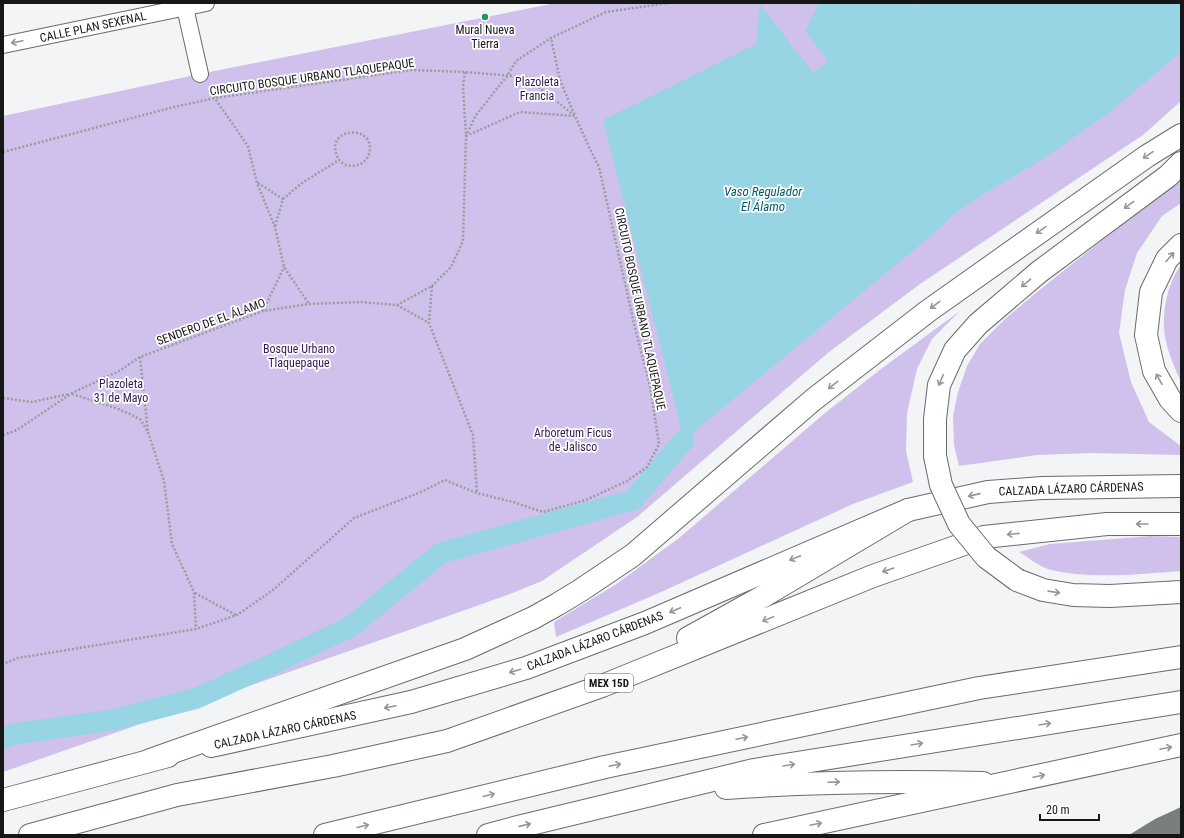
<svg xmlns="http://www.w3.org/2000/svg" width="1184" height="838" viewBox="0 0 1184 838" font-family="'Roboto Condensed',sans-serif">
  <rect width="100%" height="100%" fill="#f2f4f6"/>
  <path fill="#cfc1ec" d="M 556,3 L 1181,3 L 1181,101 L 1143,135 L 920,284 L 829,352 L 637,517 L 542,581 L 510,594 L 406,631 L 3,772 L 3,116 L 200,74 Z
    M 1181,177 L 1181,203 L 1162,216 L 1137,253 L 1125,290 L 1119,333 L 1131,382 L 1149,422 L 1181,446 L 1181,455 L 1092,453 L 1037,455 L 959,466 L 954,445 L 953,416 L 958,392 L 967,366 L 980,344 L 1005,319 L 1037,292 Z
    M 1181,265 L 1181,382 C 1175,368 1169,356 1166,341 C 1160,319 1167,283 1181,265 Z
    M 960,311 L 932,339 L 917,369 L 907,413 L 906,451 L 913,482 L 853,504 L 659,593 L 556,637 L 554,622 L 615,585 L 679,538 L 825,413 L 881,369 Z
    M 1151,536 L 1181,537 L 1181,571 C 1141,574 1087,580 1048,569 C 1038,566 1028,557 1019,552 L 1050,544 Z"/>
  <path fill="#97d4e4" d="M 819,3 L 908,3 L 919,5 L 920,3 L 1181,3 L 1181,52 L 1110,112 L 1043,159 L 982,195 L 954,214 L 932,235 L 684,440 L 603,120 L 756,44 L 760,4 L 813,73 L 828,61 L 805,31 Z"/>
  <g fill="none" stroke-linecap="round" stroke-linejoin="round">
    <path stroke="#97d4e4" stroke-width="21" d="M 3,738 L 14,734 L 113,720 L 197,698 L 270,665 L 350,627 L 441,553 L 633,500 L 684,440"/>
  </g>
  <path fill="#7b7e7f" d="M 1181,807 L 1181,835 L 1129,835 L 1155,819 Z"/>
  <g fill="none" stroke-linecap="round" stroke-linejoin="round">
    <g stroke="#696b6d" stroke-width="18">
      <path id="street" d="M 184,3 L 200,74
        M 3,45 L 206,3"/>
    </g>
    <g stroke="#696b6d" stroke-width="24">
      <path id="secondary" d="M 211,746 L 411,702 L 526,668 L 645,623 L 908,510 L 988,492 L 1042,488 L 1181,486
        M 726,788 C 812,782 897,781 983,783
        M 3,800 L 168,756
        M 488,835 L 514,828 L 754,770 L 1181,702"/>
    </g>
    <g stroke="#696b6d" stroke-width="24">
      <path id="highway" d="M 1181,245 L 1167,259 L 1151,292 L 1146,335 L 1154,371 L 1170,399 L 1181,411
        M 935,456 L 935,419 L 939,385 L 955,350 L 978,324 L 1039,272 L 1168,176 L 1181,163
        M 1017,580 L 1043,590 L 1073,595 L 1110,596 L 1181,592
        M 688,638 L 762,597 L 908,510
        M 150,760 L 465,649 L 533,618 L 558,604 L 581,590 L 633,555 L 813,400 L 928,311 L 1147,156 L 1181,135
        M 30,835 L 177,795 L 333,766 L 447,741 L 602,686 L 873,576 L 984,537 L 1107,524 L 1181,524
        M 325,835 L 605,767 L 979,688 L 1181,657
        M 764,835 L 1181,745"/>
    </g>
    <path stroke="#9b9c9e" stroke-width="2.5" stroke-dasharray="2 2" stroke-linecap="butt" d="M 465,72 L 463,87 L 466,136 L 520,112 L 575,116 L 560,80 L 551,38
      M 209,90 L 248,146 L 257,183 L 275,227 L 284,267 L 309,304
      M 3,152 L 174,107 L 215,98 L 411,70 L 465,72 L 526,77 L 575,116 L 590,149 L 599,167 L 635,328 L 650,386 L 659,444 L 647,467 L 627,481 L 586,500 L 543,512 L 513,502 L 477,493 L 445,480 L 421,492 L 354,518 L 273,590 L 237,615 L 196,629 L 18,658 L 3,664
      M 258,183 L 283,199
      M 275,226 L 283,199 L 302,183 L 339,160 C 341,162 344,165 347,165 C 356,168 366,163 369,154 C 378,123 320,126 339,160
      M 432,286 L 429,323 L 473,435 L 477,493
      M 397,305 L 429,323
      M 263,311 L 284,267
      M 140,357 L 148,433
      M 72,394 L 116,408 L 130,414 L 141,420 L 149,435 L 164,481 L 172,544 L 194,592 L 196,629
      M 3,398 L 32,402 L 69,394
      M 3,435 L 17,430 L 72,393 L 119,371 L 140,357 L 263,311 L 309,304 L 361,302 L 397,305 L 432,286 L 451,267 L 463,241 L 466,136 L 476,115 L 507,76 L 516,61 L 551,38 L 606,12 L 669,3
      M 195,593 L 236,615"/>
    <use href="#street" stroke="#fff" stroke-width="16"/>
    <use href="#secondary" stroke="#fff" stroke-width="22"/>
    <use href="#highway" stroke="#fff" stroke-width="22"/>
    <g stroke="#696b6d" stroke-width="24" stroke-linecap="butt">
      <path id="highway-bridge" d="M 935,456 L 941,485 L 959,524 L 986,557 L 1017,580"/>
    </g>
    <use href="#highway-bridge" stroke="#fff" stroke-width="22"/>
  </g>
  <defs><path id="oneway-shaft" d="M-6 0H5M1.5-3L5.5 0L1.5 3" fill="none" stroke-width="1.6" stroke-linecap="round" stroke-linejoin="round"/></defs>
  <g stroke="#969697">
    <use href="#oneway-shaft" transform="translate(17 42) rotate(168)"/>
    <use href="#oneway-shaft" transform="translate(1148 155) rotate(146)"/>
    <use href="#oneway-shaft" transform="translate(1129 205) rotate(144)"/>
    <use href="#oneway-shaft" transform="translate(1041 230) rotate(145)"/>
    <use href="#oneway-shaft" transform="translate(1170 257) rotate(-49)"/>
    <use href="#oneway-shaft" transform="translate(1026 283) rotate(140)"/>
    <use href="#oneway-shaft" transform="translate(935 305) rotate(143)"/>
    <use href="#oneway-shaft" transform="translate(1159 379) rotate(-119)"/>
    <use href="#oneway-shaft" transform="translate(941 380) rotate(113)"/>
    <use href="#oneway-shaft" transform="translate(833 385) rotate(142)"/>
    <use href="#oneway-shaft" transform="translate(974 495) rotate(167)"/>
    <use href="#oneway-shaft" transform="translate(1142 524) rotate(-180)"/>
    <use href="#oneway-shaft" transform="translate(1013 534) rotate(174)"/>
    <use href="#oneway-shaft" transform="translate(795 558) rotate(157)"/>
    <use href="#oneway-shaft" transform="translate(888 570) rotate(161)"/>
    <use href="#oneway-shaft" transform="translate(1054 592) rotate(8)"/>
    <use href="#oneway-shaft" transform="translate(675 610) rotate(157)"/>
    <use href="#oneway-shaft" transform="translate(768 619) rotate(158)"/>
    <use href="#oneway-shaft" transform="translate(515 671) rotate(164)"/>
    <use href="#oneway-shaft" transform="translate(390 707) rotate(168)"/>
    <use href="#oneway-shaft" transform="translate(1045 724) rotate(-9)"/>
    <use href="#oneway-shaft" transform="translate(742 738) rotate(-12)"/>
    <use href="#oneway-shaft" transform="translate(917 744) rotate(-9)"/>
    <use href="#oneway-shaft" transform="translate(1166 748) rotate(-12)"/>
    <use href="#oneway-shaft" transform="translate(615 765) rotate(-12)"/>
    <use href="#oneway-shaft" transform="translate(789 765) rotate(-9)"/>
    <use href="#oneway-shaft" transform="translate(1039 776) rotate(-12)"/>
    <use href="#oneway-shaft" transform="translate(834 782) rotate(-2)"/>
    <use href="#oneway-shaft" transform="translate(489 795) rotate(-14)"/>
    <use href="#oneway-shaft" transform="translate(816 824) rotate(-12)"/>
    <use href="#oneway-shaft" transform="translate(525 825) rotate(-13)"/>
    <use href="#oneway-shaft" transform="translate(363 826) rotate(-14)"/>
  </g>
  <circle fill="#219652" stroke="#fff" stroke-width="1.5" cx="485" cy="17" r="4"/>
  <g text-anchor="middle" stroke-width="3.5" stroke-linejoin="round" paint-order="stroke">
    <rect fill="#fff" stroke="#5c5c5d" stroke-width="1" x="585" y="674" width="48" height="18" rx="3"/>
    <g font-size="11" font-weight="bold" fill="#161617">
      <text x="609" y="687">MEX 15D</text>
    </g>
    <g font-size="12" fill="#161617" stroke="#fff">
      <text transform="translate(93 27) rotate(-12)" y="4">CALLE PLAN SEXENAL</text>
      <text transform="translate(312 77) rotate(-8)" y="4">CIRCUITO BOSQUE URBANO TLAQUEPAQUE</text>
      <text transform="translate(640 309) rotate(78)" y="4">CIRCUITO BOSQUE URBANO TLAQUEPAQUE</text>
      <text transform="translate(211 322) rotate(-20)" y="4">SENDERO DE EL ÁLAMO</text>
      <text transform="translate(1071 489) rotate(-2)" y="4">CALZADA LÁZARO CÁRDENAS</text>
      <text transform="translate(595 641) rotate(-21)" y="4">CALZADA LÁZARO CÁRDENAS</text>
      <text transform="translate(285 730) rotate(-12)" y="4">CALZADA LÁZARO CÁRDENAS</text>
    </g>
    <g font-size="12" fill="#161617" stroke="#fff">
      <text x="485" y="34">Mural Nueva<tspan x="485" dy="14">Tierra</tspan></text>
    </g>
    <g font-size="12" fill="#321b52" stroke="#fff">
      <text x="537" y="86">Plazoleta<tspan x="537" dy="14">Francia</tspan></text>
      <text x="299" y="353">Bosque Urbano<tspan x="299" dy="14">Tlaquepaque</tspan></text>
      <text x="121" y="388">Plazoleta<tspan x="121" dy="14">31 de Mayo</tspan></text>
      <text x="573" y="437">Arboretum Ficus<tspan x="573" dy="14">de Jalisco</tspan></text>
    </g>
    <g font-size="13" font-style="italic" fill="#005a6a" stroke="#fff">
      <text x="763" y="196">Vaso Regulador<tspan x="763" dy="15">El Álamo</tspan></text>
    </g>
  </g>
  <rect width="1184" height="838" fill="none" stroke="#161617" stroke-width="8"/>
  <path d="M1040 814v6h59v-6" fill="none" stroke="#161617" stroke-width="2"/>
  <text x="1046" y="814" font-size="12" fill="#161617" stroke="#ffffff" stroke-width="3" paint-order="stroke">20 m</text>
</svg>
